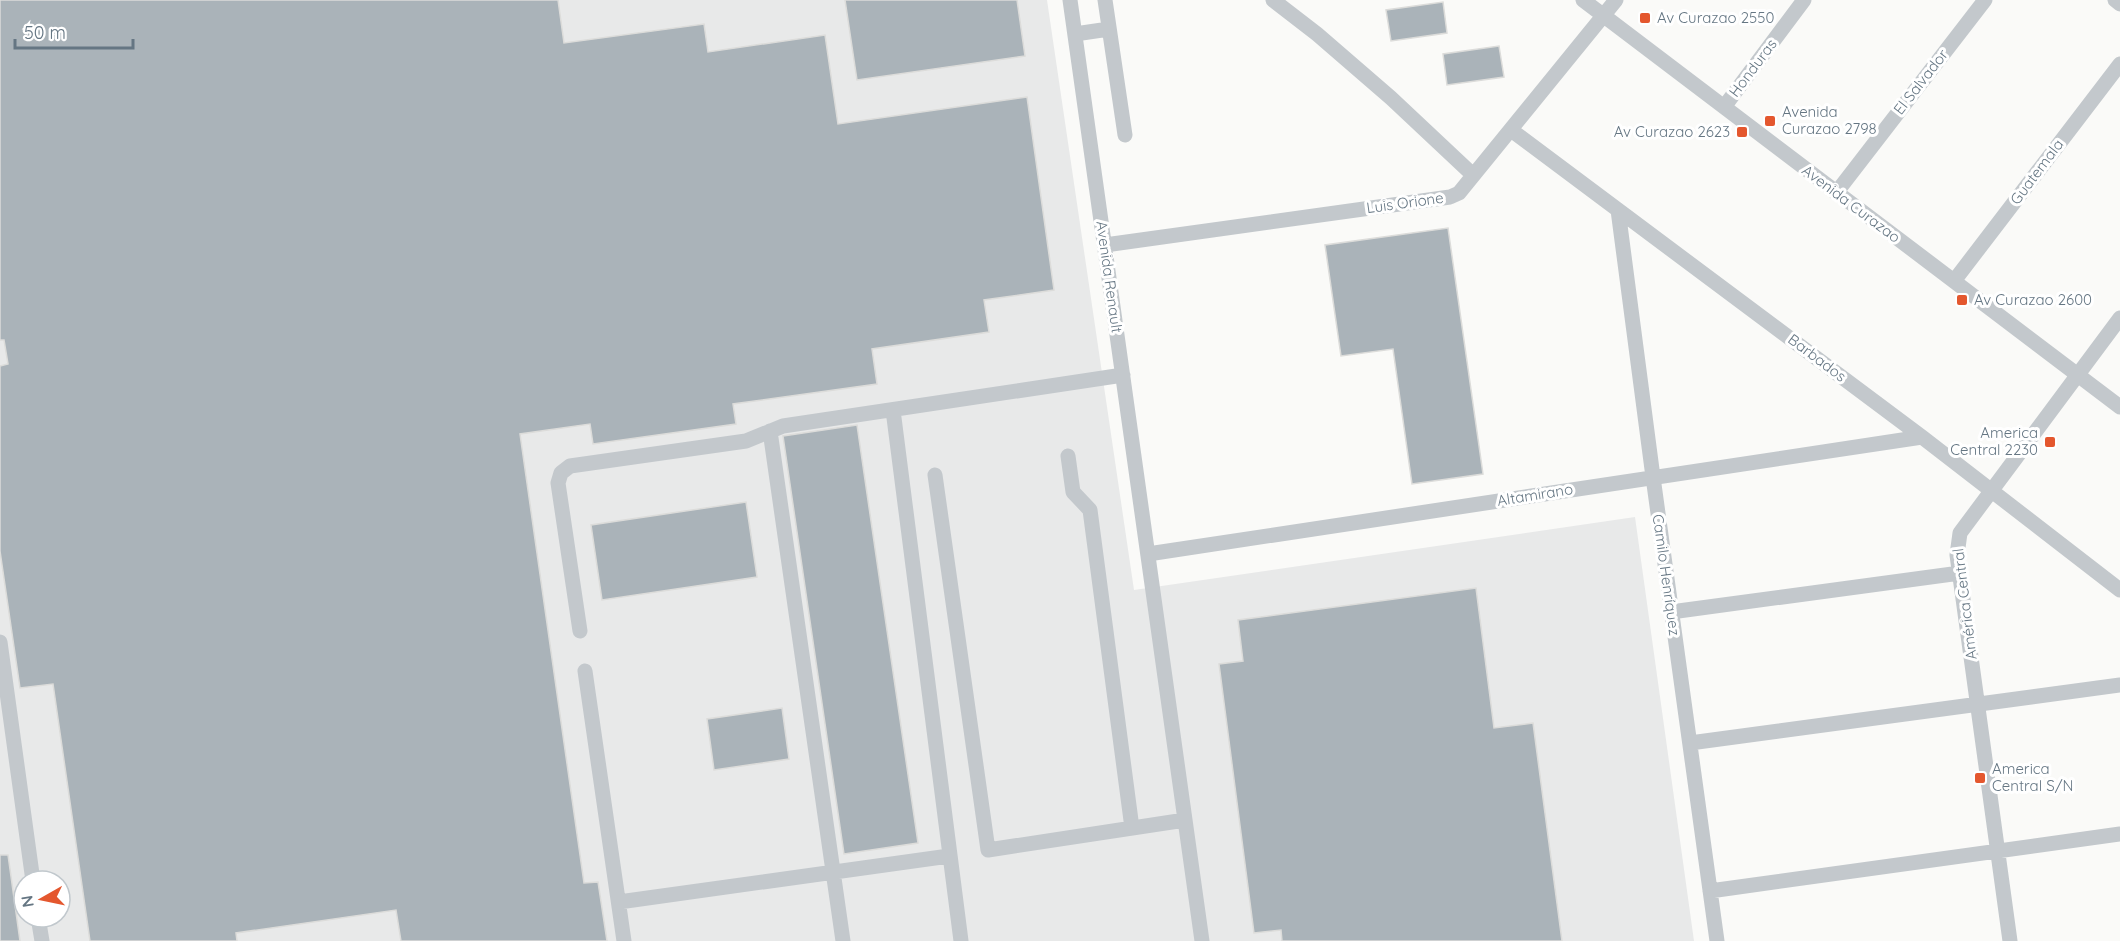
<svg xmlns="http://www.w3.org/2000/svg" width="2120" height="941" viewBox="0 0 2120 941" font-family="Quicksand,sans-serif">
  <rect width="100%" height="100%" fill="#fafaf8"/>
  <path fill="#e8e9e9" fill-rule="evenodd" d="M 0,0 L 1047,0 L 1134,590 L 1635,517 L 1694,941 L 0,941 ZM 24,881 L 60,881 L 60,917 L 24,917 Z"/>
  <path fill="#aab3b9" stroke="#dcdcda" stroke-width="1.5" d="M 0,0 L 558,0 L 564,43 L 704,24 L 708,52 L 825,35 L 838,124 L 1027,97 L 1054,290 L 984,300 L 989,332 L 872,349 L 877,384 L 733,404 L 736,424 L 593,444 L 590,424 L 520,434 L 584,883 L 598,882 L 607,941 L 401,941 L 396,910 L 236,933 L 237,941 L 90,941 L 53,684 L 20,688 L 0,551 L 0,366 L 8,364 L 4,340 L 0,340 Z
    M 845,0 L 1017,0 L 1025,56 L 857,80 Z
    M 1443,2 L 1447,33 L 1391,41 L 1386,10 Z
    M 1499,46 L 1504,77 L 1447,85 L 1443,54 Z
    M 1448,228 L 1483,474 L 1412,484 L 1393,349 L 1341,356 L 1325,245 Z
    M 857,425 L 918,843 L 844,854 L 783,436 Z
    M 746,502 L 757,577 L 602,600 L 591,525 Z
    M 1476,588 L 1494,728 L 1533,723 L 1562,941 L 1282,941 L 1281,930 L 1254,933 L 1219,664 L 1243,661 L 1238,620 Z
    M 782,708 L 789,759 L 714,770 L 707,719 Z
    M 0,855 L 8,855 L 20,941 L 0,941 Z"/>
  <g fill="none" stroke-linecap="round" stroke-linejoin="round">
    <path stroke="#c3c8cc" stroke-width="15" d="M 1070,0 L 1202,941
      M 1105,0 L 1125,135
      M 1273,0 L 1317,34 L 1391,98 L 1473,175
      M 1583,0 L 2120,407
      M 2115,0 L 2120,4
      M 1075,34 L 1109,29
      M 1724,107 L 1804,0
      M 1511,130 L 1922,437 L 2120,590
      M 1836,193 L 1985,0
      M 1618,210 L 1653,477 L 1717,941
      M 1105,245 L 1450,197 L 1459,193 L 1616,0
      M 1954,281 L 2120,64
      M 893,410 L 961,941
      M 770,431 L 843,941
      M 1068,456 L 1073,492 L 1090,510 L 1132,828
      M 935,475 L 988,850 L 1185,820
      M 1148,554 L 1922,437
      M 1671,612 L 1960,573
      M 580,631 L 558,483 L 561,473 L 570,466 L 746,441 L 783,426 L 1123,375
      M 0,642 L 33,881
      M 585,671 L 624,941
      M 1690,743 L 2120,685
      M 1710,891 L 2120,834
      M 619,902 L 949,856
      M 38,917 L 42,941
      M 2010,941 L 1957,555 L 1960,533 L 2120,318"/>
  </g>
  <g fill="#e4572e" stroke="#fff" stroke-width="2">
    <rect x="1639" y="12" width="12" height="12" rx="3"/>
    <rect x="1764" y="115" width="12" height="12" rx="3"/>
    <rect x="1736" y="126" width="12" height="12" rx="3"/>
    <rect x="1956" y="294" width="12" height="12" rx="3"/>
    <rect x="2044" y="436" width="12" height="12" rx="3"/>
    <rect x="1974" y="772" width="12" height="12" rx="3"/>
  </g>
  <g text-anchor="middle" stroke-width="6" stroke-linejoin="round" paint-order="stroke">
    <g font-size="15" fill="#657683" stroke="#fff" text-anchor="start">
      <text x="1657" y="23">Av Curazao 2550</text>
      <text x="1782" y="117">Avenida<tspan x="1782" dy="17">Curazao 2798</tspan></text>
      <text x="1730" y="137" text-anchor="end">Av Curazao 2623</text>
      <text x="1974" y="305">Av Curazao 2600</text>
      <text x="2038" y="438" text-anchor="end">America<tspan x="2038" dy="17">Central 2230</tspan></text>
      <text x="1992" y="774">America<tspan x="1992" dy="17">Central S/N</tspan></text>
    </g>
    <g font-size="15" fill="#657683" stroke="#fff">
      <text transform="translate(1753 68) rotate(-53)" y="5">Honduras</text>
      <text transform="translate(1921 82) rotate(-52)" y="5">El Salvador</text>
      <text transform="translate(2037 172) rotate(-53)" y="5">Guatemala</text>
      <text transform="translate(1405 203) rotate(-8)" y="5">Luis Orione</text>
      <text transform="translate(1851 204) rotate(37)" y="5">Avenida Curazao</text>
      <text transform="translate(1109 277) rotate(82)" y="5">Avenida Renault</text>
      <text transform="translate(1817 358) rotate(37)" y="5">Barbados</text>
      <text transform="translate(1535 495) rotate(-9)" y="5">Altamirano</text>
      <text transform="translate(1666 575) rotate(82)" y="5">Camilo Henríquez</text>
      <text transform="translate(1965 604) rotate(-97)" y="5">América Central</text>
    </g>
  </g>
  <g transform="translate(42 899) rotate(261)"><circle r="28" fill="#ffffff" stroke="#c1c8cd" stroke-width="1.5"/>
  <path d="M0-4.5L10 22L0 15L-10 22Z" fill="#e4572e"/>
  <text y="-9" font-size="16" font-weight="bold" text-anchor="middle" fill="#657683">N</text>
  </g>
  <path d="M15 39v9h118v-9" fill="none" stroke="#657683" stroke-width="3"/>
  <text x="24" y="39" font-size="18" fill="#657683" stroke="#ffffff" stroke-width="4.5" paint-order="stroke">50 m</text>
</svg>
